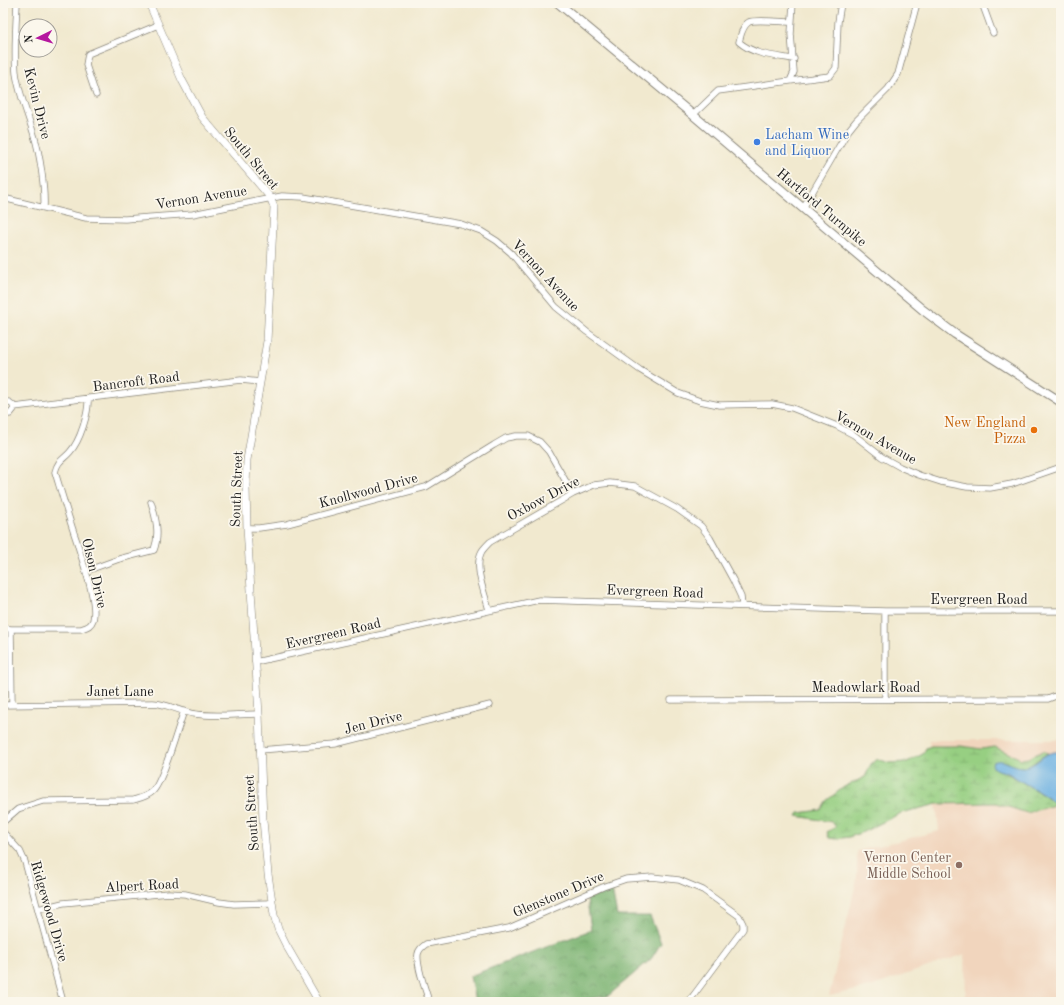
<svg xmlns="http://www.w3.org/2000/svg" width="1064" height="1005" viewBox="0 0 1064 1005" font-family="'Old Standard TT',serif">
  <defs>
    <pattern id="forest-crowns" width="20" height="18" patternUnits="userSpaceOnUse"><rect width="20" height="18" fill="#79b270"/><path d="M2 6a3 3 0 1 1 6 0M12 15a3 3 0 1 1 6 0" fill="none" stroke="#62905b"/></pattern>
    <pattern id="wetland-marsh" width="20" height="14" patternUnits="userSpaceOnUse"><rect width="20" height="14" fill="#97cf82"/><path d="M1 5h8M5 5V1M11 12h8M15 12V8" fill="none" stroke="#82b170"/></pattern>
  </defs>
  <rect width="100%" height="100%" fill="#fbf7ec"/>
  <filter id="ink" filterUnits="userSpaceOnUse"><feTurbulence type="fractalNoise" baseFrequency=".025" numOctaves="2"/><feDisplacementMap in="SourceGraphic" scale="8" xChannelSelector="R" yChannelSelector="G"/><feConvolveMatrix kernelMatrix="1 2 1 2 8 2 1 2 1" color-interpolation-filters="sRGB"/></filter>
  <filter id="wash" filterUnits="userSpaceOnUse"><feTurbulence type="fractalNoise" baseFrequency=".012" numOctaves="4" result="noise"/><feDisplacementMap in="SourceGraphic" scale="16" xChannelSelector="R" yChannelSelector="G"/><feGaussianBlur stdDeviation="0.9" result="paint"/><feColorMatrix in="noise" values="0 0 0 0 0 0 0 0 0 0 0 0 0 0 0 0 0 1.4 0 .05"/><feComposite in="paint" operator="in"/></filter>
  <g filter="url(#wash)">
    <rect width="100%" height="100%" fill="#f1e9cf"/>
    <path fill="#f1d5bd" d="M 929,740 L 1061,740 L 1061,1002 L 966,1002 L 965,954 L 870,987 L 829,996 L 857,879 L 857,851 L 939,831 Z"/>
    <path fill="url(#forest-crowns)" stroke="#4a6746" d="M 612,889 L 617,916 L 650,916 L 661,943 L 651,959 L 608,996 L 564,1002 L 475,1002 L 470,976 L 591,930 L 587,899 Z"/>
    <path fill="url(#wetland-marsh)" stroke="#5a764f" d="M 931,746 L 961,746 L 981,749 L 995,747 L 1021,759 L 1028,758 L 1043,751 L 1048,753 C 1030,763 1029,774 1006,762 L 995,769 C 1007,772 1016,779 1027,785 C 1037,791 1046,795 1054,803 L 1061,803 L 1027,813 L 996,803 L 937,804 L 901,813 L 863,832 L 849,837 L 836,839 L 829,838 L 827,832 L 836,827 L 832,822 L 797,816 L 799,813 L 821,810 L 826,801 L 844,787 L 865,777 L 871,764 L 878,759 L 889,763 L 907,762 L 923,754 L 926,748 Z"/>
    <path fill="#6ab0e1" stroke="#43667e" d="M 1061,752 L 1061,803 L 1054,803 L 1048,797 L 1037,790 L 1032,788 L 1008,773 L 995,769 L 993,767 L 992,763 C 1001,756 1013,768 1025,767 C 1041,764 1042,750 1061,752 Z"/>
  </g>
  <g filter="url(#ink)">
    <g fill="none" stroke-linecap="round" stroke-linejoin="round">
      <g stroke="#868276" stroke-width="7">
        <path id="minor" d="M 17,3 C 16,25 14,52 16,73 C 19,94 28,115 34,135 C 40,154 45,188 44,208
          M 982,3 L 993,33
          M 791,22 C 783,22 755,19 749,22 C 742,26 741,35 739,42 C 754,55 774,56 794,59
          M 790,81 L 830,76 L 836,68 L 838,22 L 841,3
          M 96,95 L 86,65 L 88,54 L 158,25
          M 693,115 L 718,91 L 790,81 L 794,72 L 791,34 L 793,3
          M 3,198 L 86,218 L 125,219 L 193,214 L 282,196 L 303,197 L 461,224 L 481,231 L 497,241 L 511,253 L 556,307 L 587,332 L 640,370 L 678,393 L 700,401 L 719,405 L 772,404 L 792,408 L 837,426 L 854,435 L 882,457 L 900,467 L 919,475 L 941,482 L 967,487 L 990,488 L 1012,484 L 1061,467
          M 803,208 L 848,131 L 856,121 L 888,89 L 898,74 L 917,3
          M 3,402 L 9,402 L 13,405 L 14,409 L 10,414 L 3,414
          M 14,407 L 241,380 L 260,382
          M 247,528 L 259,528 L 287,524 L 426,487 L 494,445 L 506,438 L 516,436 L 528,436 L 540,442 L 549,452 L 573,494
          M 86,571 L 119,559 L 154,550 C 160,534 156,518 151,502
          M 489,610 C 485,594 473,566 482,551 C 484,548 487,545 490,542 L 573,494 L 594,485 L 610,483 L 635,486 L 677,509 L 701,526 L 710,538 L 733,580 L 741,597 L 742,606
          M 885,611 L 885,699
          M 3,628 L 11,629 L 81,629 C 87,627 91,626 93,620 C 98,602 82,561 77,542 C 69,519 62,495 55,472 C 58,460 63,460 70,452 C 80,441 89,413 88,398
          M 11,629 L 12,704
          M 255,662 L 539,600 L 885,611 L 1061,611
          M 671,700 L 1048,699 L 1061,694
          M 3,705 L 153,703 C 168,704 181,712 195,714 C 216,717 238,714 259,714
          M 260,750 L 335,744 L 490,705
          M 3,822 L 18,809 L 43,801 L 133,800 C 140,798 147,797 153,791 C 163,781 178,727 184,711
          M 3,832 L 20,851 L 25,862 L 63,1002
          M 38,909 L 63,903 L 169,893 L 185,894 L 219,902 L 234,904 L 272,903
          M 429,1002 C 426,990 416,966 418,954 C 419,949 422,947 426,944 L 509,928 L 603,887 L 626,879 L 640,878 L 652,877 L 679,880 L 703,890 L 739,916 L 743,924 L 743,929 L 693,996 L 687,1002"/>
      </g>
      <g stroke="#868276" stroke-width="8">
        <path id="tertiary" d="M 149,3 L 182,80 L 202,117 L 270,197 L 274,207 L 267,341 L 247,460 L 246,487 L 247,528 L 259,714 L 263,820 L 268,874 L 274,915 L 278,929 L 286,945 L 319,1002"/>
      </g>
      <g stroke="#868276" stroke-width="10">
        <path id="secondary" d="M 558,3 L 693,115 L 923,310 L 955,334 L 1061,402"/>
      </g>
      <use href="#minor" stroke="#fff" stroke-width="5.5"/>
      <use href="#tertiary" stroke="#fff" stroke-width="7"/>
      <use href="#secondary" stroke="#fff" stroke-width="8"/>
    </g>
  </g>
  <circle fill="#3f7fe0" stroke="#fbf7ec" stroke-width="1.5" cx="757" cy="142" r="4"/>
  <circle fill="#e8710a" stroke="#fbf7ec" stroke-width="1.5" cx="1034" cy="430" r="4"/>
  <circle fill="#8d6e63" stroke="#fbf7ec" stroke-width="1.5" cx="959" cy="865" r="4"/>
  <g text-anchor="middle" stroke-width="3.5" stroke-linejoin="round" paint-order="stroke">
    <g font-size="14" fill="#1c1c1c" stroke="#fbf7ec">
      <text transform="translate(38 103) rotate(76)" y="5">Kevin Drive</text>
      <text transform="translate(252 158) rotate(50)" y="5">South Street</text>
      <text transform="translate(201 197) rotate(-9)" y="5">Vernon Avenue</text>
      <text transform="translate(822 207) rotate(40)" y="5">Hartford Turnpike</text>
      <text transform="translate(546 275) rotate(47)" y="5">Vernon Avenue</text>
      <text transform="translate(136 381) rotate(-7)" y="5">Bancroft Road</text>
      <text transform="translate(876 437) rotate(30)" y="5">Vernon Avenue</text>
      <text transform="translate(236 489) rotate(-88)" y="5">South Street</text>
      <text transform="translate(368 490) rotate(-15)" y="5">Knollwood Drive</text>
      <text transform="translate(543 498) rotate(-28)" y="5">Oxbow Drive</text>
      <text transform="translate(95 573) rotate(77)" y="5">Olson Drive</text>
      <text transform="translate(655 591) rotate(2)" y="5">Evergreen Road</text>
      <text x="979" y="604">Evergreen Road</text>
      <text transform="translate(333 633) rotate(-13)" y="5">Evergreen Road</text>
      <text x="866" y="692">Meadowlark Road</text>
      <text x="120" y="696">Janet Lane</text>
      <text transform="translate(373 722) rotate(-14)" y="5">Jen Drive</text>
      <text transform="translate(251 813) rotate(-94)" y="5">South Street</text>
      <text transform="translate(142 885) rotate(-3)" y="5">Alpert Road</text>
      <text transform="translate(558 894) rotate(-23)" y="5">Glenstone Drive</text>
      <text transform="translate(50 911) rotate(74)" y="5">Ridgewood Drive</text>
    </g>
    <g font-size="14" fill="#366cbe" stroke="#fbf7ec" text-anchor="start">
      <text x="765" y="139">Lacham Wine<tspan x="765" dy="16">and Liquor</tspan></text>
    </g>
    <g font-size="14" fill="#c56008" stroke="#fbf7ec" text-anchor="end">
      <text x="1026" y="427">New England<tspan x="1026" dy="16">Pizza</tspan></text>
    </g>
    <g font-size="14" fill="#785e54" stroke="#fbf7ec" text-anchor="end">
      <text x="951" y="862">Vernon Center<tspan x="951" dy="16">Middle School</tspan></text>
    </g>
  </g>
  <rect width="1064" height="1005" fill="none" stroke="#fbf7ec" stroke-width="16"/>
  <g transform="translate(38 38) rotate(265)"><circle r="19" fill="#fbf7ec" stroke="#a29f99"/>
  <path d="M0-3L7 15L0 10L-7 15Z" fill="#b5179e"/>
  <text y="-6" font-size="11" font-weight="bold" text-anchor="middle" fill="#1c1c1c">N</text>
  </g>
</svg>
